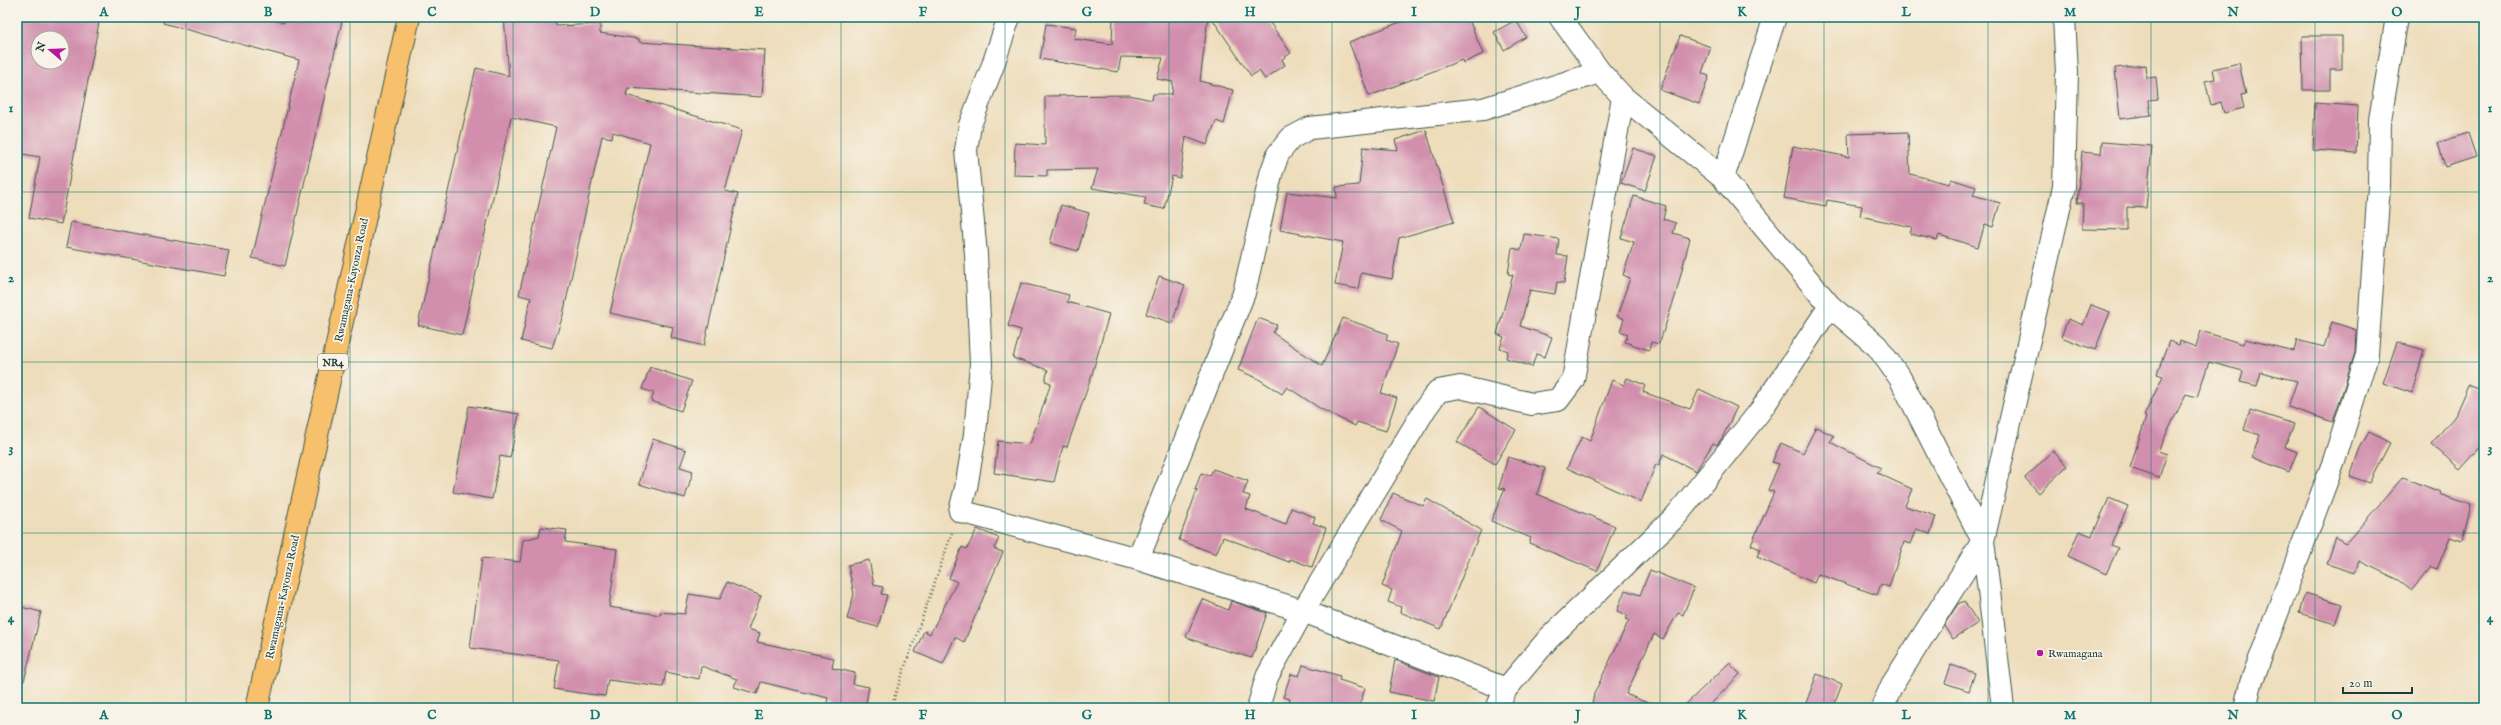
<svg xmlns="http://www.w3.org/2000/svg" width="2501" height="725" viewBox="0 0 2501 725" font-family="'IM FELL English',serif">
  <rect width="100%" height="100%" fill="#f7f3e8"/>
  <filter id="ink" filterUnits="userSpaceOnUse"><feTurbulence type="fractalNoise" baseFrequency=".025" numOctaves="2"/><feDisplacementMap in="SourceGraphic" scale="8" xChannelSelector="R" yChannelSelector="G"/><feConvolveMatrix kernelMatrix="1 2 1 2 8 2 1 2 1" color-interpolation-filters="sRGB"/></filter>
  <filter id="wash" filterUnits="userSpaceOnUse"><feTurbulence type="fractalNoise" baseFrequency=".012" numOctaves="4" result="noise"/><feDisplacementMap in="SourceGraphic" scale="16" xChannelSelector="R" yChannelSelector="G"/><feGaussianBlur stdDeviation="0.9" result="paint"/><feColorMatrix in="noise" values="0 0 0 0 0 0 0 0 0 0 0 0 0 0 0 0 0 1.4 0 .05"/><feComposite in="paint" operator="in"/></filter>
  <g filter="url(#wash)">
    <rect width="100%" height="100%" fill="#edb"/>
    <g id="blocks">
      <path fill="#d28fad" fill-rule="evenodd" d="M 17,17 L 100,17 L 61,224 L 29,218 L 40,157 L 17,153 L 17,50 L 20,33 L 17,32 ZM 38,38 L 62,38 L 62,62 L 38,62 Z
        M 164,17 L 264,17 L 284,23 L 286,17 L 325,17 L 342,21 L 285,266 L 252,258 L 299,60 L 163,23 Z
        M 504,17 L 555,17 L 556,26 L 600,24 L 600,33 L 639,39 L 639,42 L 765,50 L 762,97 L 628,88 L 626,95 L 742,130 L 725,191 L 738,194 L 704,346 L 671,338 L 673,327 L 610,313 L 650,143 L 613,132 L 612,138 L 602,136 L 563,315 L 552,348 L 521,341 L 531,298 L 519,295 L 556,127 L 511,117 L 462,335 L 418,325 L 476,68 L 509,76 Z
        M 1113,17 L 1208,17 L 1200,81 L 1233,90 L 1224,124 L 1216,121 L 1207,145 L 1186,137 L 1180,178 L 1172,176 L 1164,209 L 1144,205 L 1146,197 L 1092,188 L 1098,169 L 1047,170 L 1047,176 L 1014,175 L 1015,143 L 1045,145 L 1045,96 L 1129,95 L 1152,100 L 1153,94 L 1172,94 L 1173,82 L 1157,79 L 1163,58 L 1121,57 L 1118,72 L 1040,59 L 1046,24 L 1076,28 L 1074,39 L 1112,44 Z
        M 1211,17 L 1266,17 L 1291,53 L 1282,59 L 1285,65 L 1265,79 L 1259,71 L 1251,76 Z
        M 1413,17 L 1468,17 L 1483,54 L 1463,63 L 1462,60 L 1369,96 L 1349,42 Z
        M 1516,20 L 1526,37 L 1504,50 L 1494,32 Z
        M 1680,36 L 1711,47 L 1702,73 L 1709,76 L 1699,104 L 1660,90 Z
        M 2302,36 L 2342,36 L 2342,69 L 2330,69 L 2330,90 L 2303,90 Z
        M 2239,63 L 2246,94 L 2241,95 L 2244,108 L 2224,113 L 2221,102 L 2211,105 L 2205,81 L 2215,79 L 2213,69 Z
        M 2146,65 L 2147,78 L 2156,77 L 2158,99 L 2149,100 L 2151,115 L 2120,119 L 2115,68 Z
        M 2315,103 L 2358,106 L 2356,153 L 2313,150 Z
        M 1426,130 L 1454,222 L 1399,238 L 1392,279 L 1361,273 L 1358,289 L 1335,285 L 1343,242 L 1280,230 L 1287,192 L 1337,198 L 1336,187 L 1359,185 L 1363,147 L 1398,150 L 1395,140 Z
        M 1908,132 L 1910,174 L 1949,184 L 1951,179 L 1976,187 L 1973,195 L 2000,203 L 1993,227 L 1985,224 L 1978,247 L 1939,235 L 1937,240 L 1910,234 L 1912,227 L 1860,216 L 1862,206 L 1827,200 L 1826,206 L 1784,198 L 1793,146 L 1849,157 L 1848,134 Z
        M 2468,133 L 2476,157 L 2445,167 L 2438,143 Z
        M 2102,142 L 2152,146 L 2146,208 L 2127,207 L 2127,230 L 2082,229 L 2083,203 L 2077,203 L 2082,152 L 2101,154 Z
        M 1633,148 L 1657,156 L 1645,191 L 1621,183 Z
        M 1634,196 L 1666,206 L 1663,219 L 1676,223 L 1673,233 L 1690,238 L 1675,297 L 1659,344 L 1651,342 L 1649,350 L 1625,342 L 1628,334 L 1620,331 L 1624,319 L 1617,316 L 1630,278 L 1623,275 L 1634,242 L 1621,238 Z
        M 1061,205 L 1089,213 L 1078,251 L 1050,243 Z
        M 71,222 L 229,250 L 224,276 L 66,247 Z
        M 1524,234 L 1559,239 L 1557,255 L 1568,256 L 1564,283 L 1557,282 L 1555,294 L 1530,290 L 1520,326 L 1552,337 L 1545,357 L 1536,354 L 1532,367 L 1506,358 L 1508,351 L 1500,348 L 1504,337 L 1497,334 L 1513,275 L 1508,274 L 1512,248 L 1521,250 Z
        M 1159,276 L 1185,285 L 1172,323 L 1146,314 Z
        M 1021,283 L 1069,295 L 1067,302 L 1109,314 L 1091,378 L 1067,447 L 1063,446 L 1054,482 L 994,473 L 998,441 L 1030,444 L 1051,383 L 1045,381 L 1048,370 L 1013,358 L 1021,330 L 1008,326 Z
        M 2091,305 L 2110,312 L 2095,350 L 2061,337 L 2068,319 L 2083,325 Z
        M 1258,318 L 1277,325 L 1273,333 L 1322,366 L 1343,318 L 1388,334 L 1386,340 L 1398,344 L 1381,393 L 1397,398 L 1386,431 L 1357,422 L 1355,426 L 1321,409 L 1287,387 L 1282,394 L 1257,378 L 1238,370 Z
        M 2332,322 L 2356,330 L 2355,353 L 2333,422 L 2288,407 L 2297,381 L 2261,372 L 2257,386 L 2240,382 L 2243,371 L 2209,362 L 2197,397 L 2186,394 L 2158,451 L 2167,454 L 2159,478 L 2130,468 L 2146,417 L 2144,416 L 2163,376 L 2157,374 L 2169,341 L 2179,345 L 2180,341 L 2196,347 L 2201,331 L 2243,344 L 2245,339 L 2294,351 L 2297,340 L 2324,347 Z
        M 2397,342 L 2424,350 L 2412,393 L 2383,383 Z
        M 650,367 L 692,381 L 681,411 L 651,401 L 654,393 L 642,389 Z
        M 1627,378 L 1645,385 L 1643,392 L 1690,409 L 1699,389 L 1737,407 L 1722,438 L 1717,445 L 1713,443 L 1696,471 L 1663,454 L 1659,465 L 1656,464 L 1641,502 L 1567,468 L 1582,437 L 1590,441 L 1612,380 L 1624,385 Z
        M 2468,385 L 2484,391 L 2484,442 L 2460,469 L 2431,444 L 2454,417 Z
        M 469,406 L 519,414 L 510,458 L 500,456 L 492,499 L 453,492 Z
        M 1479,407 L 1516,430 L 1495,464 L 1457,442 Z
        M 2250,410 L 2294,424 L 2285,447 L 2297,452 L 2289,472 L 2252,457 L 2260,435 L 2244,430 Z
        M 1816,427 L 1834,436 L 1830,442 L 1881,468 L 1877,473 L 1912,489 L 1905,506 L 1936,516 L 1930,534 L 1916,529 L 1910,544 L 1904,542 L 1889,587 L 1881,584 L 1877,595 L 1818,574 L 1814,583 L 1757,557 L 1760,549 L 1751,545 L 1774,492 L 1768,490 L 1779,464 L 1772,462 L 1781,443 L 1803,453 Z
        M 2369,432 L 2390,443 L 2369,483 L 2350,476 L 2360,448 Z
        M 653,439 L 686,450 L 680,467 L 693,471 L 685,498 L 639,484 Z
        M 2053,451 L 2067,466 L 2039,493 L 2025,478 Z
        M 1508,457 L 1545,468 L 1537,494 L 1615,526 L 1597,571 L 1529,543 L 1531,538 L 1491,521 L 1505,489 L 1499,488 Z
        M 1213,469 L 1248,481 L 1243,494 L 1250,496 L 1246,509 L 1286,524 L 1291,508 L 1315,517 L 1313,523 L 1326,528 L 1312,567 L 1290,559 L 1289,562 L 1223,537 L 1216,554 L 1179,540 L 1197,490 L 1195,490 L 1201,473 L 1210,476 Z
        M 2403,477 L 2440,492 L 2439,494 L 2471,505 L 2462,541 L 2450,537 L 2437,569 L 2431,567 L 2412,590 L 2399,580 L 2359,561 L 2355,573 L 2327,564 L 2336,537 L 2346,543 Z
        M 1393,493 L 1423,506 L 1427,499 L 1481,530 L 1441,629 L 1400,612 L 1401,607 L 1388,602 L 1392,590 L 1382,586 L 1402,531 L 1381,520 Z
        M 2109,498 L 2128,506 L 2111,545 L 2118,548 L 2106,574 L 2068,556 L 2079,531 L 2092,536 Z
        M 541,527 L 567,530 L 565,542 L 617,549 L 609,607 L 660,615 L 660,612 L 685,614 L 689,594 L 720,599 L 727,582 L 761,596 L 748,629 L 760,633 L 757,642 L 834,658 L 832,668 L 855,673 L 853,684 L 869,687 L 865,708 L 826,708 L 828,698 L 761,682 L 757,694 L 734,687 L 737,679 L 701,666 L 699,679 L 666,672 L 663,687 L 608,680 L 605,696 L 580,693 L 554,689 L 559,660 L 470,648 L 482,558 L 520,562 L 523,540 L 539,536 Z
        M 977,529 L 999,538 L 994,549 L 1003,552 L 964,642 L 955,637 L 943,664 L 915,652 L 924,631 L 930,634 L 957,582 L 949,578 L 962,547 L 967,549 Z
        M 869,560 L 874,585 L 883,587 L 881,594 L 887,595 L 878,627 L 847,619 L 854,594 L 848,565 Z
        M 1650,570 L 1694,588 L 1683,615 L 1678,613 L 1663,639 L 1654,634 L 1626,694 L 1659,708 L 1591,708 L 1594,694 L 1629,620 L 1626,619 L 1628,616 L 1617,611 L 1625,590 L 1640,595 Z
        M 2305,593 L 2342,604 L 2335,624 L 2299,613 Z
        M 1202,599 L 1228,610 L 1231,601 L 1267,613 L 1252,658 L 1207,645 L 1186,637 Z
        M 1964,601 L 1978,623 L 1953,639 L 1944,625 L 1958,604 Z
        M 17,606 L 41,612 L 24,681 L 17,681 Z
        M 1395,660 L 1439,677 L 1434,701 L 1389,692 Z
        M 1729,663 L 1740,674 L 1707,708 L 1682,708 Z
        M 1303,665 L 1340,676 L 1339,680 L 1365,688 L 1359,708 L 1287,708 L 1290,699 L 1283,697 L 1291,674 L 1299,676 Z
        M 1951,665 L 1975,673 L 1969,691 L 1945,683 Z
        M 1817,674 L 1842,684 L 1833,708 L 1804,708 Z"/>
    </g>
  </g>
  <g filter="url(#ink)">
    <use href="#blocks" fill-opacity="0" stroke="#3e5548" stroke-width="1"/>
    <g fill="none" stroke-linecap="round" stroke-linejoin="round">
      <g stroke="#3e5548" stroke-width="24">
        <path id="minor" d="M 1009,17 L 993,65 L 970,125 L 966,150 L 976,254 L 981,364 L 975,434 L 966,488 L 960,511 L 1138,559 L 1303,611 L 1506,689
          M 1560,17 L 1600,72 L 1623,97 L 1723,178 L 1830,306 L 1877,346 L 1900,378 L 1983,541 L 2003,708
          M 1723,178 L 1775,17
          M 1138,559 L 1244,293 L 1271,174 L 1278,154 L 1291,138 L 1310,128 L 1483,109 L 1600,72
          M 1258,708 L 1267,677 L 1303,611 L 1425,409 L 1438,391 L 1460,387 L 1532,404 L 1558,400 L 1573,380 L 1623,97
          M 1497,708 L 1506,689 L 1549,638 L 1676,516 L 1761,410 L 1830,306
          M 1882,708 L 1892,685 L 1983,541 L 2064,187 L 2067,73 L 2064,17
          M 2245,708 L 2251,683 L 2334,461 L 2367,355 L 2379,186 L 2380,120 L 2397,17"/>
      </g>
      <g stroke="#3e5548" stroke-width="24">
        <path id="trunk" d="M 257,708 L 409,17"/>
      </g>
      <path stroke="#3e5548" stroke-width="2.5" stroke-dasharray="1 3" stroke-linecap="butt" d="M 894,708 L 894,698 L 952,533"/>
      <use href="#minor" stroke="#fff" stroke-width="22"/>
      <use href="#trunk" stroke="#f7c06c" stroke-width="22"/>
    </g>
  </g>
  <path fill="none" stroke="#0f766e" stroke-width="1" stroke-opacity="0.55" d="M 186,17 L 186,708M 350,17 L 350,708M 513,17 L 513,708M 677,17 L 677,708M 841,17 L 841,708M 1005,17 L 1005,708M 1169,17 L 1169,708M 1332,17 L 1332,708M 1496,17 L 1496,708M 1660,17 L 1660,708M 1824,17 L 1824,708M 1988,17 L 1988,708M 2151,17 L 2151,708M 2315,17 L 2315,708M 17,192 L 2484,192M 17,362 L 2484,362M 17,533 L 2484,533"/>
  <circle fill="#b5179e" stroke="#f7f3e8" stroke-width="1.5" cx="2040" cy="653" r="4"/>
  <g text-anchor="middle" stroke-width="3.5" stroke-linejoin="round" paint-order="stroke">
    <rect fill="#f7f3e8" stroke="#60746a" stroke-width="1" x="318" y="354" width="30" height="16" rx="3"/>
    <g font-size="10" font-weight="bold" fill="#1f3d34">
      <text x="333" y="366">NR4</text>
    </g>
    <g font-size="11" fill="#1f3d34" stroke="#f7f3e8">
      <text transform="translate(351 280) rotate(-78)" y="4">Rwamagana-Kayonza Road</text>
      <text transform="translate(282 597) rotate(-78)" y="4">Rwamagana-Kayonza Road</text>
    </g>
    <g font-size="11" fill="#1f3d34" stroke="#f7f3e8" text-anchor="start">
      <text x="2048" y="657">Rwamagana</text>
    </g>
  </g>
  <rect width="2501" height="725" fill="none" stroke="#f7f3e8" stroke-width="44"/>
  <g transform="translate(50 50) rotate(289)"><circle r="19" fill="#f7f3e8" stroke="#a1aaa0"/>
  <path d="M0-3L7 15L0 10L-7 15Z" fill="#b5179e"/>
  <text y="-6" font-size="11" font-weight="bold" text-anchor="middle" fill="#1f3d34">N</text>
  </g>
  <path d="M2343 687v6h69v-6" fill="none" stroke="#1f3d34" stroke-width="2"/>
  <text x="2349" y="687" font-size="12" fill="#1f3d34" stroke="#f7f3e8" stroke-width="3" paint-order="stroke">20 m</text>
  <rect x="22" y="22" width="2457" height="681" fill="none" stroke="#0f766e" stroke-width="1.5"/>
  <g font-size="13" text-anchor="middle" font-weight="bold" fill="#0f766e">
    <text x="104" y="16">A</text>
    <text x="268" y="16">B</text>
    <text x="432" y="16">C</text>
    <text x="595" y="16">D</text>
    <text x="759" y="16">E</text>
    <text x="923" y="16">F</text>
    <text x="1087" y="16">G</text>
    <text x="1250" y="16">H</text>
    <text x="1414" y="16">I</text>
    <text x="1578" y="16">J</text>
    <text x="1742" y="16">K</text>
    <text x="1906" y="16">L</text>
    <text x="2070" y="16">M</text>
    <text x="2233" y="16">N</text>
    <text x="2397" y="16">O</text>
    <text x="11" y="112">1</text>
    <text x="2490" y="112">1</text>
    <text x="11" y="282">2</text>
    <text x="2490" y="282">2</text>
    <text x="11" y="452">3</text>
    <text x="2490" y="452">3</text>
    <text x="11" y="622">4</text>
    <text x="2490" y="622">4</text>
    <text x="104" y="719">A</text>
    <text x="268" y="719">B</text>
    <text x="432" y="719">C</text>
    <text x="595" y="719">D</text>
    <text x="759" y="719">E</text>
    <text x="923" y="719">F</text>
    <text x="1087" y="719">G</text>
    <text x="1250" y="719">H</text>
    <text x="1414" y="719">I</text>
    <text x="1578" y="719">J</text>
    <text x="1742" y="719">K</text>
    <text x="1906" y="719">L</text>
    <text x="2070" y="719">M</text>
    <text x="2233" y="719">N</text>
    <text x="2397" y="719">O</text>
  </g>
</svg>
